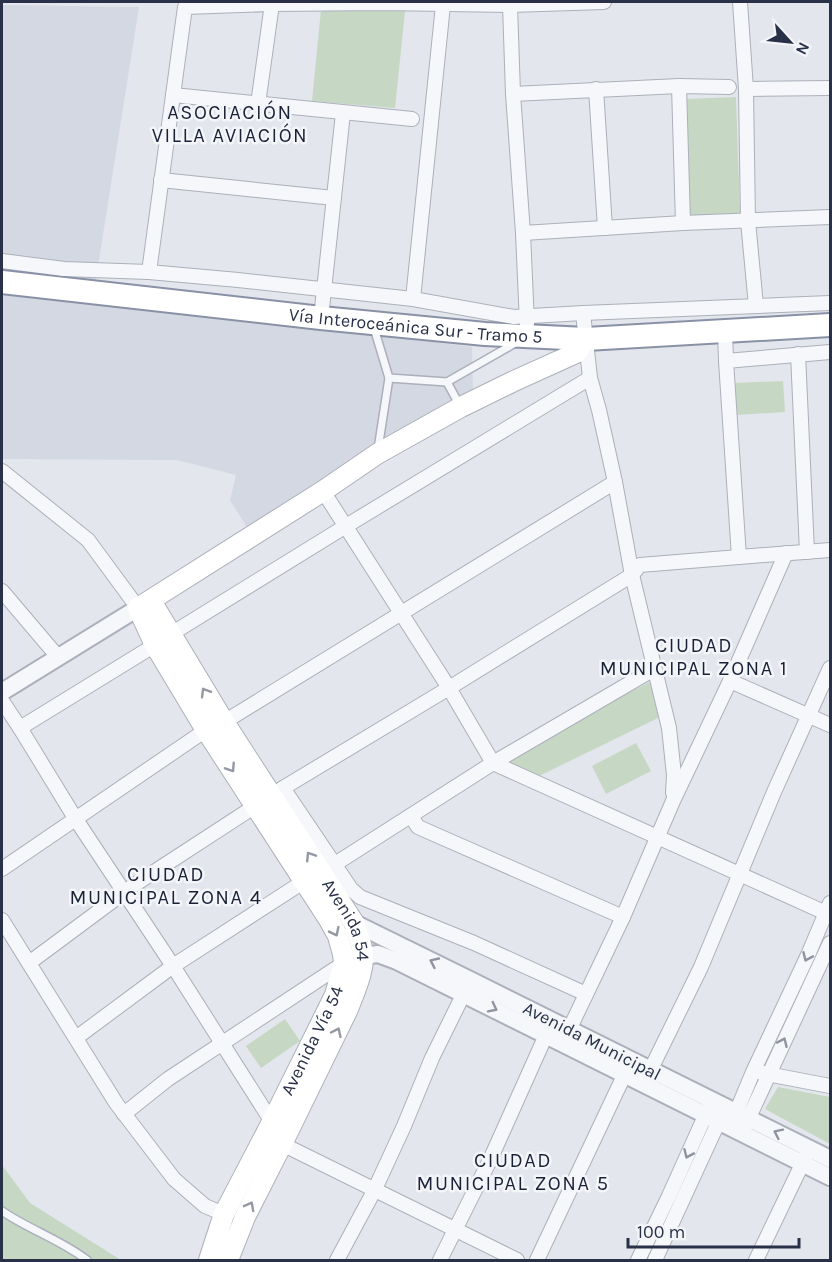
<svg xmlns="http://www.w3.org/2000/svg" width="832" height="1262" font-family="Karla,sans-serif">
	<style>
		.built { fill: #d4d8e2 }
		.green { fill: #c6d7c3 }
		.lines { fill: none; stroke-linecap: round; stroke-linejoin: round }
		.service-casing { stroke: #abb0ba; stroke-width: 10 }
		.minor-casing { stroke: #abb0ba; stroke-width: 16 }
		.tertiary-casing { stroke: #abb0ba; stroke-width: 20 }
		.secondary-casing { stroke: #abb0ba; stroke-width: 22 }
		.trunk-casing { stroke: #8891a5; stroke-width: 26 }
		.service { stroke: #f6f7fa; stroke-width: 7 }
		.minor { stroke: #f6f7fa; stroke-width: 14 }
		.tertiary { stroke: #f6f7fa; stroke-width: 16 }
		.secondary { stroke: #fff; stroke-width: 20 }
		.trunk { stroke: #fff; stroke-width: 22 }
		.oneway { stroke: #9498a3 }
		.oneway2 { stroke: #8f94a0 }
		.labels { text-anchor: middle; stroke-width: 5; stroke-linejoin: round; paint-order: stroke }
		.street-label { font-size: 18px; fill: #283147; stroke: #f3f5f9 }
		.neighbourhood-label { font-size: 20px; letter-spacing: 1.5px; fill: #1a2238; stroke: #f3f5f9 }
	</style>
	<rect width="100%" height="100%" fill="#e3e6ec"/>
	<polygon class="built" points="2,5 139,7 93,298 472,347 473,391 248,529 230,500 236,475 177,460 2,459"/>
	<g class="green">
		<polygon points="321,10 405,11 395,108 312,101"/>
		<polygon points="736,97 740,214 690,216 687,99"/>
		<polygon points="783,381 785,412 736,415 735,383"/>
		<polygon points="652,681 660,717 537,777 511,766 510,760 599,708"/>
		<polygon points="636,743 651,771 606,794 592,766"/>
		<polygon points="285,1019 300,1041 261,1068 246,1046"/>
		<polygon points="778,1087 830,1097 830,1144 765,1109"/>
		<polygon points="2,1165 30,1203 121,1260 2,1260"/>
	</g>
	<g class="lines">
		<g class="service-casing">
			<g id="service">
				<polyline points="374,328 389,378 447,382 517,342"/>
				<polyline points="447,382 460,406"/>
				<polyline points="378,449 389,378"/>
				<path d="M2,1211c26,18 59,29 85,49"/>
			</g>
		</g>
		<g class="minor-casing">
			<g id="minor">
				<polyline points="740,2 746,89 748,221 756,306"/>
				<polyline points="510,5 513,94 523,233 527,324"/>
				<polyline points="679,86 683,223"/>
				<polyline points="596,89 605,228"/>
				<polyline points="746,89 830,88"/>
				<polyline points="513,94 679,86 729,87"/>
				<polyline points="173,95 412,119"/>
				<polyline points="258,104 272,4"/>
				<polyline points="161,180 334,198"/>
				<polyline points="523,233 683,223 830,217"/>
				<polyline points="2,261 64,269 149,272 238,280 413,299 514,317 583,313 830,303"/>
				<polyline points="149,272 185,7 272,4 383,3 510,5 604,2"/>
				<polyline points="413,299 443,5"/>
				<polyline points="583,313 590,378 599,410 615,482 632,575 669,728 674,775 673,793"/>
				<polyline points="321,318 343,113"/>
				<polyline points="725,330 726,361 739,557"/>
				<polyline points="798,354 807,552"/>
				<polyline points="726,361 830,352"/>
				<polyline points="2,471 88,540 138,608"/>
				<polyline points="323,491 449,688 493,763 826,913"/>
				<polyline points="2,591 58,657"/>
				<polyline points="171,634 346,526 590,378"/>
				<polyline points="730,681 830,725"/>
				<polyline points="2,701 20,728 75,818 173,966 272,1122"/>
				<polyline points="224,722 615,482"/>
				<polyline points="20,728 155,645"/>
				<polyline points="283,788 351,889 360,897 474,943 586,994"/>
				<polyline points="411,816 418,827 623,917"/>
				<polyline points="335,864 493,763 654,669"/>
				<polyline points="2,869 206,730"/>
				<polyline points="2,920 116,1103 174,1179 205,1206 224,1214"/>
				<polyline points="29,963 134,885 283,788 449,688 632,575 640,565 739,557 830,550"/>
				<polyline points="76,1038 173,966 303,882"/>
				<polyline points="762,1073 830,1086"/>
				<polyline points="647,1077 701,967 774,792 830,668"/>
				<polyline points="124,1114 168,1079 344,963"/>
				<polyline points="733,1120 753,1072 808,955 830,903"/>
				<polyline points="745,1126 830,943"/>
				<polyline points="282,1144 517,1260"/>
				<polyline points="337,1260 374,1191 404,1126 432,1058 467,987"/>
				<polyline points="440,1260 490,1160 546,1035 569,1030 623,917 673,801 730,681 786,553"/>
				<polyline points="537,1260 629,1065"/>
				<polyline points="638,1260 669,1196 710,1105"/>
				<polyline points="655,1260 723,1112"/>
				<polyline points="756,1260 806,1156"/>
			</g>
		</g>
		<g class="tertiary-casing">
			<g id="tertiary">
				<polyline points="2,692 138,608"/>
				<polyline points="354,923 470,980 830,1159"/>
				<polyline points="363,956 378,954 397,961 830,1177"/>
			</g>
		</g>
		<g class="secondary-casing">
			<g id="secondary">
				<path id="s1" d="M151,601l73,121 130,201c4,11 9,23 9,34 0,17 -9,36 -15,52l-66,135 -37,73 -17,43"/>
				<path id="s2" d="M209,1260l15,-46 48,-92 63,-127 9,-32 -1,-9 -5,-18 -10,-18 -122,-188 -51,-85 -17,-37 185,-117 54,-37 84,-47 51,-25 64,-29 10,-14"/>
			</g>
		</g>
		<g class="trunk-casing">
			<g id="trunk">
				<path id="s3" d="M2,282l319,36 164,16 101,5 244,-14"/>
			</g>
		</g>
		<use href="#service" class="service"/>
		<use href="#minor" class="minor"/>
		<use href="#tertiary" class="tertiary"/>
		<use href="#secondary" class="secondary"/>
		<use href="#trunk" class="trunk"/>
	</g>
	<defs><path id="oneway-chevron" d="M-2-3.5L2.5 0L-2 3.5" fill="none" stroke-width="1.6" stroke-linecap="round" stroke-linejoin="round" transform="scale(1.5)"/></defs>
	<g class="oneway">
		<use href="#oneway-chevron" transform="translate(205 692) rotate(-121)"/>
		<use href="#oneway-chevron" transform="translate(231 768) rotate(57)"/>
		<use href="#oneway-chevron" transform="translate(310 856) rotate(-123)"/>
		<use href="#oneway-chevron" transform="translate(335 932) rotate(64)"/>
		<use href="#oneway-chevron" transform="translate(337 1032) rotate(-65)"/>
		<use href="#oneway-chevron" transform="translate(250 1206) rotate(-62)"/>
	</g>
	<g class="oneway2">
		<use href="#oneway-chevron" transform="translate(807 957) rotate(114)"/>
		<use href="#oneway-chevron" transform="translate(434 962) rotate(-155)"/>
		<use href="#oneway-chevron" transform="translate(493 1008) rotate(27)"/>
		<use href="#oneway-chevron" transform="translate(783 1042) rotate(-66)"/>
		<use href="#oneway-chevron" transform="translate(778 1133) rotate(-154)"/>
		<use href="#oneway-chevron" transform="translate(688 1154) rotate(114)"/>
	</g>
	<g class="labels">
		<g class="street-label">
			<text dy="6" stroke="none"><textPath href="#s3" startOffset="416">Vía Interoceánica Sur - Tramo 5</textPath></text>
			<text dy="6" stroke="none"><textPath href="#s1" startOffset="375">Avenida 54</textPath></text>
			<text dy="6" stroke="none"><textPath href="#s2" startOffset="243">Avenida Vía 54</textPath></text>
			<text transform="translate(592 1041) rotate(27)" y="6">Avenida Municipal</text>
		</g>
		<g class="neighbourhood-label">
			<text x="230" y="119">ASOCIACIÓN<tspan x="230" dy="23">VILLA AVIACIÓN</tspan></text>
			<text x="694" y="652">CIUDAD<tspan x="694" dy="23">MUNICIPAL ZONA 1</tspan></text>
			<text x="166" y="881">CIUDAD<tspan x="166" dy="23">MUNICIPAL ZONA 4</tspan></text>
			<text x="513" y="1167">CIUDAD<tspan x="513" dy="23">MUNICIPAL ZONA 5</tspan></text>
		</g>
	</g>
	<rect width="832" height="1262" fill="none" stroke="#283147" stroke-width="6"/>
	<g transform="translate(790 42) rotate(117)" stroke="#f3f5f9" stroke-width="4.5" paint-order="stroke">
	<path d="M0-4.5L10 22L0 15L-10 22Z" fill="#283147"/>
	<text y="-9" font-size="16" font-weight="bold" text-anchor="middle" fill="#283147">N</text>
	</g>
	<path d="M628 1238v9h171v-9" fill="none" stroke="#283147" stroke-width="3"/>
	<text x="637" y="1238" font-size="18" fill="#283147" stroke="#f3f5f9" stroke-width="4.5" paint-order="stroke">100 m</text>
</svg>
